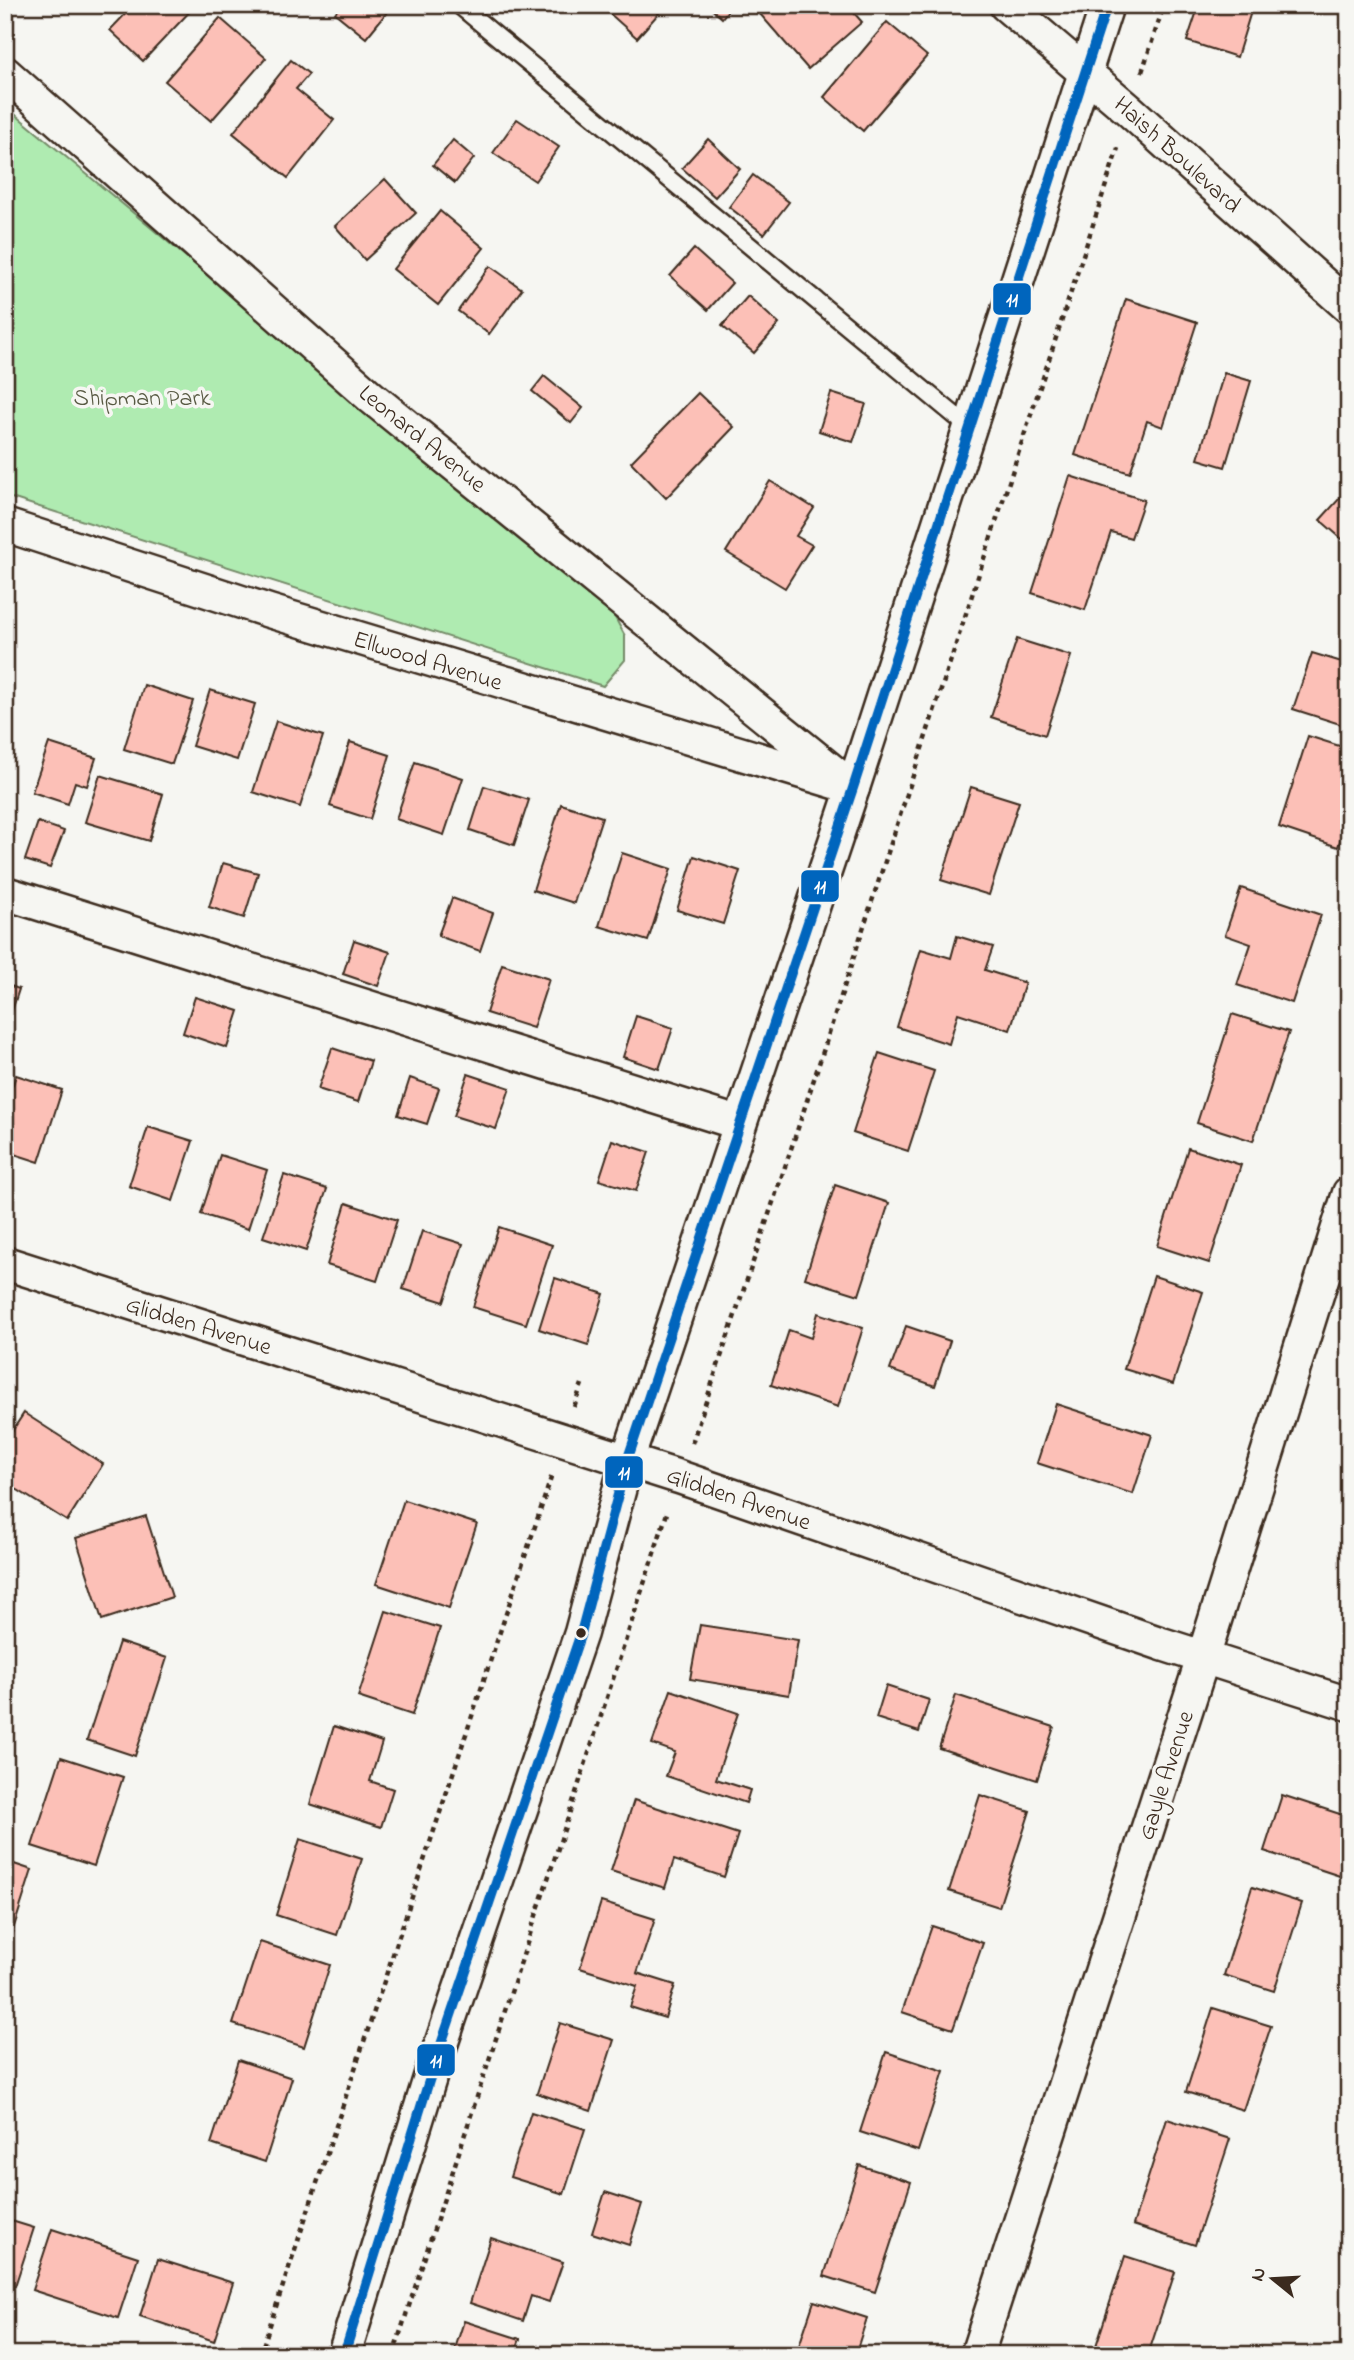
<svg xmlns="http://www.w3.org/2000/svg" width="1354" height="2360" font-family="'Indie Flower',sans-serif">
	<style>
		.green { fill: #afebb1; stroke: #758a68; stroke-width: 2 }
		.building { fill: #fcc0b7; stroke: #3b2a1e; stroke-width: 2 }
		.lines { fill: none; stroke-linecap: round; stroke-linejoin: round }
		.lane-casing { stroke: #3b2a1e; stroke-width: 21 }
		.street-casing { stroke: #3b2a1e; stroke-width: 37 }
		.path { stroke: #3b2a1e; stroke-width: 4.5; stroke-dasharray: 5 5; stroke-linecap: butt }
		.lane { stroke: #f6f6f2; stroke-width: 16 }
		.street { stroke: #f6f6f2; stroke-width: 32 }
		.bus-1-casing { stroke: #f6f6f2; stroke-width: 16 }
		.bus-1 { stroke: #0065bd; stroke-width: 10 }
		.bus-dot { fill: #3b2a1e; stroke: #f6f6f2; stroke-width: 2.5 }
		.labels { text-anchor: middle; stroke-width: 7; stroke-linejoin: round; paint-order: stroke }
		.street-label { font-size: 24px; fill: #3b2a1e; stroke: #f6f6f2 }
		.park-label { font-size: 24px; fill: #585a43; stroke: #f6f6f2 }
		.line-badge { stroke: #f6f6f2; stroke-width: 2.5 }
		.badge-label { font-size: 19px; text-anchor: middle; font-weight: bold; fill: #fff }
	</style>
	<rect width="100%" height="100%" fill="#f6f6f2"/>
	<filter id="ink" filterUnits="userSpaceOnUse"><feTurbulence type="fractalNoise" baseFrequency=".0143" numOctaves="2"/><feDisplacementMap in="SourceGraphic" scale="14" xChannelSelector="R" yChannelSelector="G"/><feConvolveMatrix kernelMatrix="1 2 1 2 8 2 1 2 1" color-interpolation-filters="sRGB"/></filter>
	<g filter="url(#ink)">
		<polygon class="green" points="5,106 612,612 625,636 625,660 603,686 5,496"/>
		<g class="building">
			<polygon points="134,5 196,5 143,61 110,30"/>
			<polygon points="341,5 391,5 392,6 366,38 335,13"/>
			<polygon points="614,5 666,5 637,38 608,12"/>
			<polygon points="707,5 732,5 722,18"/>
			<polygon points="769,5 847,5 862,22 808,69 760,14"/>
			<polygon points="1199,5 1253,5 1237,57 1187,41"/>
			<polygon points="220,18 266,58 211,121 165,81"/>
			<polygon points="887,22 927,56 863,131 824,97"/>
			<polygon points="291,60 309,74 296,89 334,120 288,178 233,133"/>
			<polygon points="517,119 559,147 535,181 493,153"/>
			<polygon points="1349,127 1349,145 1340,138"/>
			<polygon points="708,139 740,169 715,197 682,168"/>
			<polygon points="453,140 474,158 455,183 433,165"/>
			<polygon points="753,175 789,202 764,234 729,207"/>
			<polygon points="385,179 416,213 365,260 335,226"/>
			<polygon points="440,211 484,248 438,305 393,269"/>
			<polygon points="694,249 732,283 708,310 670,276"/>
			<polygon points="490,266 522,289 489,334 458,311"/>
			<polygon points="748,296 779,324 754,353 722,326"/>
			<polygon points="1126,299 1197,322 1163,427 1147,421 1130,473 1075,455"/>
			<polygon points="1224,373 1251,381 1225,467 1198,459"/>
			<polygon points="544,376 583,408 571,423 532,391"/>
			<polygon points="698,393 734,427 666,498 631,462"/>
			<polygon points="831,393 866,404 853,442 819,431"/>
			<polygon points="1070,476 1144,500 1131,538 1111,532 1085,610 1032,593"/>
			<polygon points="770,481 814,508 796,536 812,545 785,588 726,552"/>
			<polygon points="1349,488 1349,545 1320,520"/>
			<polygon points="1017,639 1071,656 1045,735 991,717"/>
			<polygon points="1349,650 1349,727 1293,709 1312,653 1345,663"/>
			<polygon points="144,685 193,701 172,764 124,749"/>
			<polygon points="210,690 255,704 237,760 192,746"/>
			<polygon points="276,721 323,736 300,807 253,792"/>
			<polygon points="1308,736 1349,749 1349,812 1338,847 1279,827"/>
			<polygon points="350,742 390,755 370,819 330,806"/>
			<polygon points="49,743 96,758 87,786 75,782 68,804 32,792"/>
			<polygon points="415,762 463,778 444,835 396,819"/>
			<polygon points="100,775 163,794 149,841 85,822"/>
			<polygon points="484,786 529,800 514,845 470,830"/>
			<polygon points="971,787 1019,802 989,895 941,880"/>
			<polygon points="561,804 602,817 574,903 533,890"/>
			<polygon points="38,822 64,831 50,868 25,860"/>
			<polygon points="622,853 671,869 648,941 599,926"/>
			<polygon points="694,856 740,871 723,924 677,910"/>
			<polygon points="223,863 258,873 244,918 209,907"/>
			<polygon points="1241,888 1321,915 1292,1003 1237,985 1251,944 1225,935"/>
			<polygon points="452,898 493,913 480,951 438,936"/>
			<polygon points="957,936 993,947 985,970 1025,983 1010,1030 958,1013 949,1044 897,1027 921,949 951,958"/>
			<polygon points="354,940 390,952 378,986 343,974"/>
			<polygon points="502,964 549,979 533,1028 486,1013"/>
			<polygon points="5,984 19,989 5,1032"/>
			<polygon points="195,997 239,1011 227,1048 183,1033"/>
			<polygon points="1232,1014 1289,1032 1253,1141 1197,1123"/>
			<polygon points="636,1016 673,1028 659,1069 623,1057"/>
			<polygon points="332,1048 371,1061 358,1102 318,1089"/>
			<polygon points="879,1053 934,1071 908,1151 853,1133"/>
			<polygon points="468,1074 510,1088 496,1129 454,1116"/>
			<polygon points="16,1075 62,1090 39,1162 5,1151 5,1109"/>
			<polygon points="410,1078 439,1088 427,1124 398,1115"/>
			<polygon points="148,1127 193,1141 173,1201 129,1186"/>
			<polygon points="612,1140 649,1152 636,1191 599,1180"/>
			<polygon points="1188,1148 1241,1165 1209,1263 1157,1246"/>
			<polygon points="220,1155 267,1170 248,1229 201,1214"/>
			<polygon points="284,1175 327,1189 306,1251 263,1237"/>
			<polygon points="835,1185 889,1203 859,1295 805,1278"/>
			<polygon points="346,1203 397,1220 377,1281 327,1265"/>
			<polygon points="499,1227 552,1245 526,1324 473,1307"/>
			<polygon points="422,1231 463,1244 444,1302 403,1289"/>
			<polygon points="1154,1276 1203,1292 1173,1384 1124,1369"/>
			<polygon points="555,1278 604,1294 588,1345 539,1329"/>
			<polygon points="818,1313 863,1328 838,1407 771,1385 789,1330 811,1338"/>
			<polygon points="906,1326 950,1341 935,1386 890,1370"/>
			<polygon points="1056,1404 1152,1435 1133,1494 1037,1463"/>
			<polygon points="24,1413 103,1464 67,1521 5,1482 5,1442"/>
			<polygon points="404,1500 477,1524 449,1608 376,1584"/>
			<polygon points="146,1516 172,1597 102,1620 76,1538"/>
			<polygon points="386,1611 440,1628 412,1715 358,1697"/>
			<polygon points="700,1625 798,1640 789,1695 690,1679"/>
			<polygon points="119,1642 167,1658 135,1756 87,1740"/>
			<polygon points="886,1686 929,1700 919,1732 876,1718"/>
			<polygon points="671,1690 738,1713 716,1779 750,1790 746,1803 666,1776 675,1752 652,1744"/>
			<polygon points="956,1695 1054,1727 1037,1780 939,1748"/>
			<polygon points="334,1726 382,1742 370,1781 393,1789 381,1827 310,1804"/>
			<polygon points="61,1757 123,1777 94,1866 32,1846"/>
			<polygon points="980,1795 1030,1811 999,1907 949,1891"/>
			<polygon points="1282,1795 1349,1817 1349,1879 1264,1851"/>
			<polygon points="634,1800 738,1834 724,1877 674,1860 665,1888 611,1871"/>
			<polygon points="300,1839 362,1859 337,1935 276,1915"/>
			<polygon points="5,1861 32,1870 6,1952 5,1952"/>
			<polygon points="1252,1887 1302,1903 1274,1991 1224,1975"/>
			<polygon points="601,1902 655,1919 637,1973 675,1985 665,2018 630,2007 637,1986 580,1968"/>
			<polygon points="932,1926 983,1943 953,2029 902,2012"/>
			<polygon points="260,1942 330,1965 304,2047 233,2024"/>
			<polygon points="1213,2008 1271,2026 1243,2110 1186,2092"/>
			<polygon points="560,2023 614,2040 591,2111 537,2093"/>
			<polygon points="886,2052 944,2071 918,2151 860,2132"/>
			<polygon points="238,2060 292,2078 265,2162 211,2144"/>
			<polygon points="531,2112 585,2129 564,2194 510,2177"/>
			<polygon points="1167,2119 1230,2139 1195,2245 1133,2225"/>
			<polygon points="859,2165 911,2182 875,2292 824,2276"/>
			<polygon points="605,2192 642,2204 629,2245 592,2233"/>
			<polygon points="5,2219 34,2228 15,2286 5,2283"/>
			<polygon points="52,2229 138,2257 118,2318 32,2290"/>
			<polygon points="491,2238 563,2262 549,2302 531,2296 523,2321 470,2303"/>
			<polygon points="1125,2256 1175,2272 1148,2355 1114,2355 1095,2349"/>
			<polygon points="158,2259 233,2283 214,2341 140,2316"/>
			<polygon points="814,2301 867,2318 855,2355 796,2355"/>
			<polygon points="464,2321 520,2339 514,2355 453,2355"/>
		</g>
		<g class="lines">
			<g class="lane-casing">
				<polyline id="lane" points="459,5 970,428"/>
			</g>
			<g class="street-casing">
				<g id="street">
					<polyline points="1006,5 1129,110 1349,307"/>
					<polyline points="5,73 371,397 853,788"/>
					<polyline points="5,525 269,611 838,783"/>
					<polyline points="5,893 738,1123"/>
					<polyline points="5,1263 679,1477 1162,1644 1349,1704"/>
					<polyline points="344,2355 433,2068 581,1633 627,1461 853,788 1107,5"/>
					<polyline points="977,2355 1203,1658 1349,1193"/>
				</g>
			</g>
			<g class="path">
				<polyline points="1142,72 1164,5"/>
				<polyline points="574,1407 582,1384"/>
				<polyline points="692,1443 797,1131 1118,148"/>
				<polyline points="260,2355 552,1475"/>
				<polyline points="393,2355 668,1510"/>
			</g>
			<use href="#lane" class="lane"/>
			<use href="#street" class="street"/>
			<g class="bus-1-casing">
				<polyline id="bus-1" points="344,2355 433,2068 581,1633 627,1461 853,788 1107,5"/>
			</g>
			<use href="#bus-1" class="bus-1"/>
		</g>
	</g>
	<circle class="bus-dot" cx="581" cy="1633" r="6"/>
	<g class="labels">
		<g class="street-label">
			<text transform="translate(1178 154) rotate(42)" y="8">Haish Boulevard</text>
			<text transform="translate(423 438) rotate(39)" y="8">Leonard Avenue</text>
			<text transform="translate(428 660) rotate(17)" y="8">Ellwood Avenue</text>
			<text transform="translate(199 1325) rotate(17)" y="8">Glidden Avenue</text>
			<text transform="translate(739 1498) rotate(19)" y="8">Glidden Avenue</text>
			<text transform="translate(1165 1775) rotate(-72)" y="8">Gayle Avenue</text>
		</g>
		<g class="park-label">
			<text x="142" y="405">Shipman Park</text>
		</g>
	</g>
	<g class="line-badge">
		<rect x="992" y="282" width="40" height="34" rx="7" fill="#0065bd"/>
		<rect x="800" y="869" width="40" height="34" rx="7" fill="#0065bd"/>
		<rect x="604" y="1455" width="40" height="34" rx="7" fill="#0065bd"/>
		<rect x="416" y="2043" width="40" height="34" rx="7" fill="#0065bd"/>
	</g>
	<g class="badge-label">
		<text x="1012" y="306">11</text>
		<text x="820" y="893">11</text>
		<text x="624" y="1479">11</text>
		<text x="436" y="2067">11</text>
	</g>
	<rect width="1354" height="2360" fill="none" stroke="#f6f6f2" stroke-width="28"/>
	<rect x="14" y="14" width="1326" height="2332" fill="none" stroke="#3b2a1e" stroke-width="2.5" filter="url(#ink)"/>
	<g transform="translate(1273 2279) rotate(288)" stroke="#f6f6f2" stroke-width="5" paint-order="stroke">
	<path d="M0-5L12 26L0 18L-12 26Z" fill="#3b2a1e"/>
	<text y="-10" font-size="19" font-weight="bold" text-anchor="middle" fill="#3b2a1e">N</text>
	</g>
</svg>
